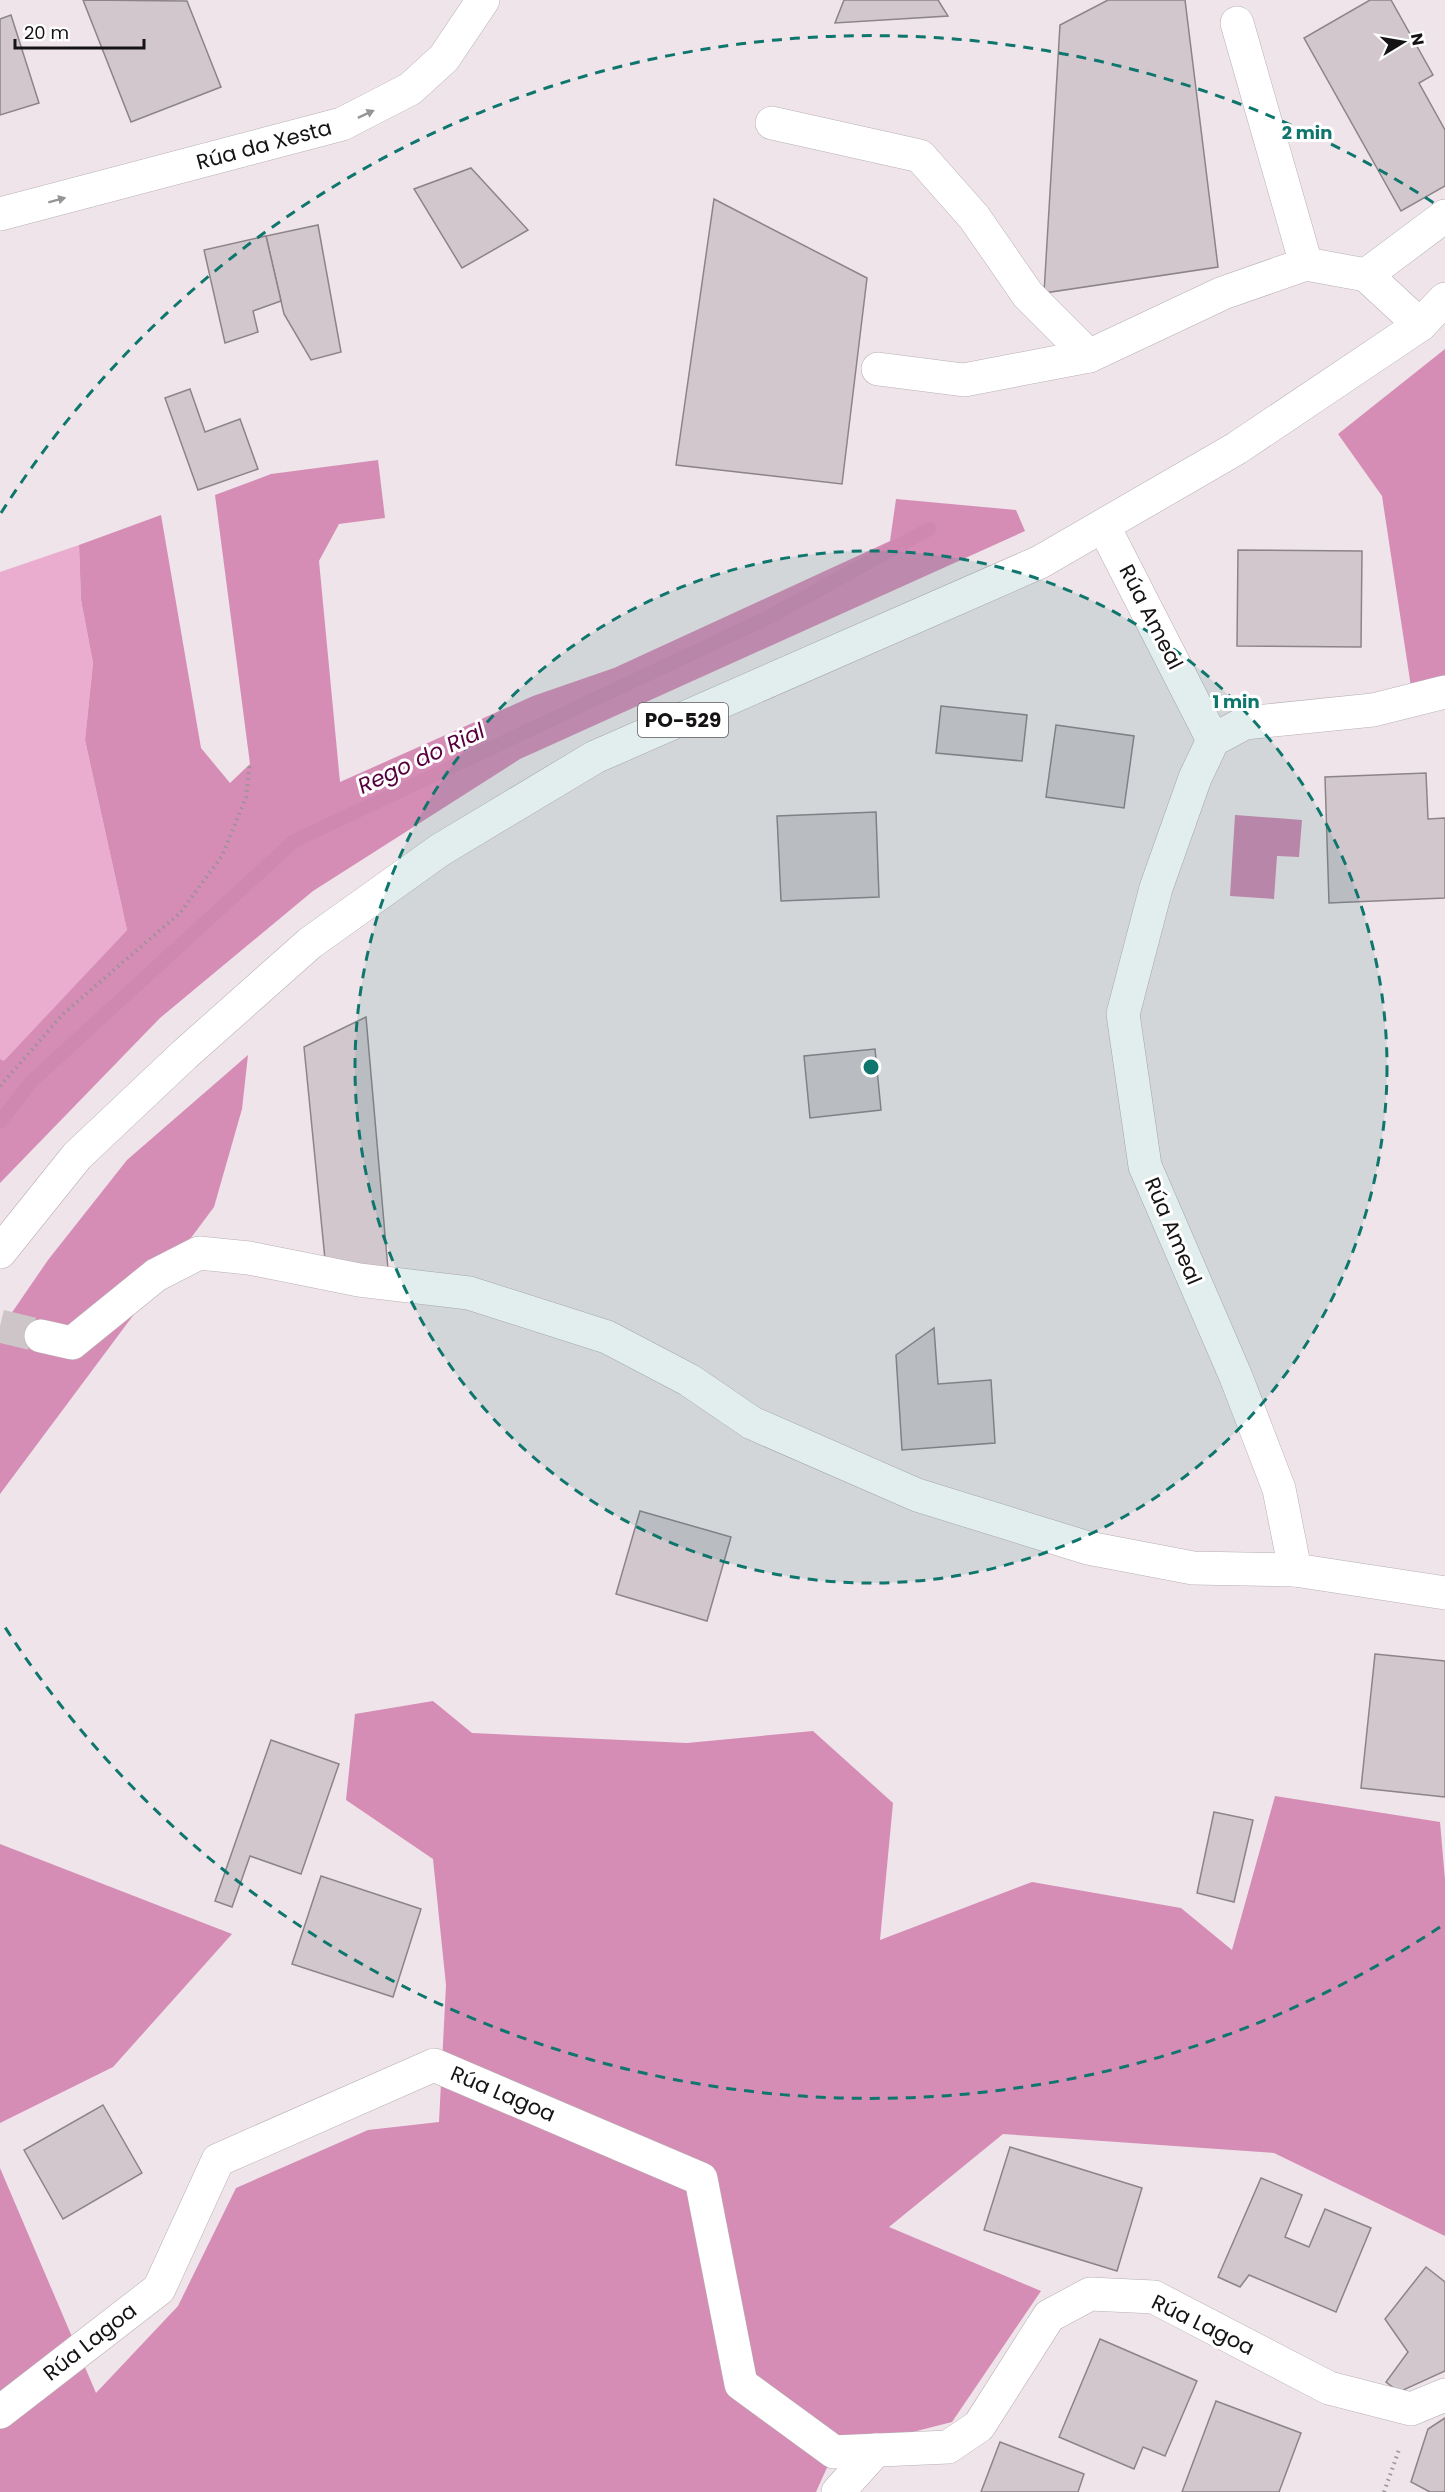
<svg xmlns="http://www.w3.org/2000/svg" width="1445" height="2492" font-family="Poppins,sans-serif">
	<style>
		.green { fill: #eaadd0 }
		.forest { fill: #d58db6 }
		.water { fill: #cf89b1 }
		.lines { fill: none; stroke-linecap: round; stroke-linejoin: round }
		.stream { stroke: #cf89b1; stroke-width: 14 }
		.building { fill: #d1c7cd; stroke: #8d8489; stroke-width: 1.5 }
		.minor-tunnel { stroke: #cec5c9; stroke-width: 33; stroke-dasharray: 33 16; stroke-linecap: butt }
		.minor-casing { stroke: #b8afb4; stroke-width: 34 }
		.major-casing { stroke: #b8afb4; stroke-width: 34 }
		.path { stroke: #999296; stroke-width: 4; stroke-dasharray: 1.5 4.5; stroke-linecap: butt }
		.minor { stroke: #fff; stroke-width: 33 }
		.major { stroke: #fff; stroke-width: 33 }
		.oneway { fill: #969596 }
		.ring { fill: none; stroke: #0f766e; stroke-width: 3; stroke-dasharray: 10 8 }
		.labels { text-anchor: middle; stroke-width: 6; stroke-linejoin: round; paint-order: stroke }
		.shield { fill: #fff; stroke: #5c5a5b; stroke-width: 1.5 }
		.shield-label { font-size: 20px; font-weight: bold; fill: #161315 }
		.street-label { font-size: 21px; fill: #161315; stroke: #fff }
		.water-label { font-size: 22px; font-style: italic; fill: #56003e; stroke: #fff }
		.centre { fill: #0f766e; stroke: #fff; stroke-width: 3 }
		.ring-label { font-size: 18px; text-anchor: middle; font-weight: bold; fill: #0f766e; stroke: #fff; stroke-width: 6; stroke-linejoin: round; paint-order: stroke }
	</style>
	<rect width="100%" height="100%" fill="#eee4e9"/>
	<polygon class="green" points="79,545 81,600 93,663 85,740 127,930 4,1062 0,1059 0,572"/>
	<g class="forest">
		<polygon points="1445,349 1445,690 1413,700 1382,496 1338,434"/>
		<polygon points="378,460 385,518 339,524 319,561 340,782 533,696 614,668 890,541 896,499 1016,510 1025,531 520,759 313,891 160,1018 0,1183 0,1059 4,1061 127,930 85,740 93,663 81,600 79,545 161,515 201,748 230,783 250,764 215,495 271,474"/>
		<polygon points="248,1055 242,1109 214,1207 0,1494 0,1330 48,1260 127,1160"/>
		<polygon points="433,1701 472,1733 687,1743 813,1731 893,1803 880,1940 1032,1882 1181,1908 1232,1950 1275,1796 1440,1822 1445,1880 1445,2236 1274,2153 1003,2134 889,2227 1041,2291 952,2422 834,2452 816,2492 0,2492 0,2168 96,2393 178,2306 236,2188 368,2130 439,2122 446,1985 433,1859 346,1800 355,1714"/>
		<polygon points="0,1844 232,1934 113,2067 0,2123"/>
	</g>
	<polygon class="water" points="1235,815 1302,820 1299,857 1277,856 1274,899 1230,896"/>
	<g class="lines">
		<polyline class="stream" points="0,1122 32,1081 294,841 767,618 929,529"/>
	</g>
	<g class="building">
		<polygon points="83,0 187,1 221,87 131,122"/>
		<polygon points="844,0 938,0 948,16 835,23"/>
		<polygon points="1108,0 1185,0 1218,267 1044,293 1060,25"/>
		<polygon points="1370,0 1391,0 1433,75 1419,83 1445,130 1445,186 1401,211 1304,38"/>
		<polygon points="11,15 39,103 0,115 0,19"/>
		<polygon points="471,168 528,230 462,268 414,189"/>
		<polygon points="714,199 867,278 842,484 676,465"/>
		<polygon points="318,225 341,352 311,360 284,314 266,236"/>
		<polygon points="266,236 281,301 253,311 258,332 225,343 204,250"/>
		<polygon points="190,389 205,432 240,419 258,469 198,490 165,398"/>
		<polygon points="1238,550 1362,551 1361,647 1237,646"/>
		<polygon points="941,706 1027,715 1022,761 936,753"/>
		<polygon points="1056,725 1134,736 1124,808 1046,797"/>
		<polygon points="1426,773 1428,819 1445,818 1445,898 1329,903 1325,777"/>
		<polygon points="876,812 879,897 781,901 777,816"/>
		<polygon points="366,1017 388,1269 325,1259 304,1047"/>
		<polygon points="875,1049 881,1110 810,1118 804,1056"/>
		<polygon points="934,1328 938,1384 991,1380 995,1443 902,1450 896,1355"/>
		<polygon points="640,1511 731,1537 707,1621 616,1594"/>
		<polygon points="1375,1654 1445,1661 1445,1797 1361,1788"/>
		<polygon points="271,1740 339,1764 301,1874 250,1856 232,1907 215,1901"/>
		<polygon points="1214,1812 1253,1820 1234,1902 1197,1893"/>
		<polygon points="321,1876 421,1909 393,1997 292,1964"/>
		<polygon points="103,2105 142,2173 63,2219 24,2150"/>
		<polygon points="1010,2147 1142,2188 1117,2271 984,2230"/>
		<polygon points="1261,2178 1302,2195 1285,2237 1309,2247 1325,2209 1371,2228 1336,2312 1249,2275 1240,2287 1218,2277"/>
		<polygon points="1426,2267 1445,2282 1445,2371 1399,2392 1386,2382 1408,2352 1385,2319"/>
		<polygon points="1100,2339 1197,2381 1165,2456 1143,2447 1134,2469 1059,2437"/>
		<polygon points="1216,2401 1301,2433 1279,2492 1182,2492"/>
		<polygon points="1445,2418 1445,2492 1430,2492 1411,2482 1428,2429"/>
		<polygon points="1000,2442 1084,2474 1078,2492 981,2492"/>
	</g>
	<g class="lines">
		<polyline class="minor-tunnel" points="0,1326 41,1336"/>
		<g class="minor-casing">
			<g id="minor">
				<polyline points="1237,23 1306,264"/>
				<polyline points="772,123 920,156 974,217 1028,295 1089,356"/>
				<polyline points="0,214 342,124 410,89 444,58 483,0"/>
				<polyline points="1366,275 1445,216"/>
				<polyline points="878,369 964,380 1089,356 1223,293 1306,264 1366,275 1420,325"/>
				<polyline points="1104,527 1213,740"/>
				<polyline points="1445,692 1373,710 1245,723 1213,740 1195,778 1156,888 1123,1014 1145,1166 1236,1377 1279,1489 1295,1570 1445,1593"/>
				<polyline points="41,1336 72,1343 156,1275 199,1253 249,1258 359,1280 469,1293 607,1337 689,1380 752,1423 917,1495 1088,1548 1193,1568 1295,1570"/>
				<polyline points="0,2412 159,2289 218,2160 434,2065 701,2179 741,2384 834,2452 948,2447 979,2426 1049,2316 1090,2294 1154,2297 1329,2388 1411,2409 1445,2395"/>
				<polyline points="838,2492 876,2450"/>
			</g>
		</g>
		<g class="major-casing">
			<polyline id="major" points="0,1252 77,1156 184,1055 310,943 440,850 595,757 1040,562 1237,448 1420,325 1445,299"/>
		</g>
		<g class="path">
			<polyline points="0,1086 63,1014 180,913 222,856 246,797 250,764"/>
			<polyline points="1384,2492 1400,2447"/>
		</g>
		<use href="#minor" class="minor"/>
		<use href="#major" class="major"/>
	</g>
	<defs><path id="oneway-solid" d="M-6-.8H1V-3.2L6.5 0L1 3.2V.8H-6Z" transform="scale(1.5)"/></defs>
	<g class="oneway">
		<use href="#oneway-solid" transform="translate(366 114) rotate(-25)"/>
		<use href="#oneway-solid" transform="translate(57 200) rotate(-15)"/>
	</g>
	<circle cx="871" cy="1067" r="516" fill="#0f766e" fill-opacity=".12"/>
	<g class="ring">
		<circle cx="871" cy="1067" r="516"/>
		<path d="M1440 1927A1031 1031 0 0 1 1 1621M1 513A1031 1031 0 0 1 1440 207"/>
	</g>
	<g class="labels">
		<rect class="shield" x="638" y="703" width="90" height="34" rx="4.5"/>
		<g class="shield-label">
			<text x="683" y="727">PO-529</text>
		</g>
		<g class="street-label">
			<text transform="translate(264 145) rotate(-15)" y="7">Rúa da Xesta</text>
			<text transform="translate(1151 617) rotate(63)" y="7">Rúa Ameal</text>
			<text transform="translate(1173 1231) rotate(67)" y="7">Rúa Ameal</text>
			<text transform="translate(503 2094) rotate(23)" y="7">Rúa Lagoa</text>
			<text transform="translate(1203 2325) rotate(26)" y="7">Rúa Lagoa</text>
			<text transform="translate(90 2342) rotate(-38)" y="7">Rúa Lagoa</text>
		</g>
		<g class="water-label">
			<text transform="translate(421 758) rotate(-25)" y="8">Rego do Rial</text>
		</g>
	</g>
	<circle cx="871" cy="1067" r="9" class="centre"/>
	<g class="ring-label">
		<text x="1307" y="139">2 min</text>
		<text x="1236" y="708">1 min</text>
	</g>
	<g transform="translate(1403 42) rotate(79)" stroke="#ffffff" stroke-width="4.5" paint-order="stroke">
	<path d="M0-4.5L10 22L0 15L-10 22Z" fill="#161315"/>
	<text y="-9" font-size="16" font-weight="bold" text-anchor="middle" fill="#161315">N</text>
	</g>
	<path d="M15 39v9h129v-9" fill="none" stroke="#161315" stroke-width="3"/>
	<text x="24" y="39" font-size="18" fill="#161315" stroke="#ffffff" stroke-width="4.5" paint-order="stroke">20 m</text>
</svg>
